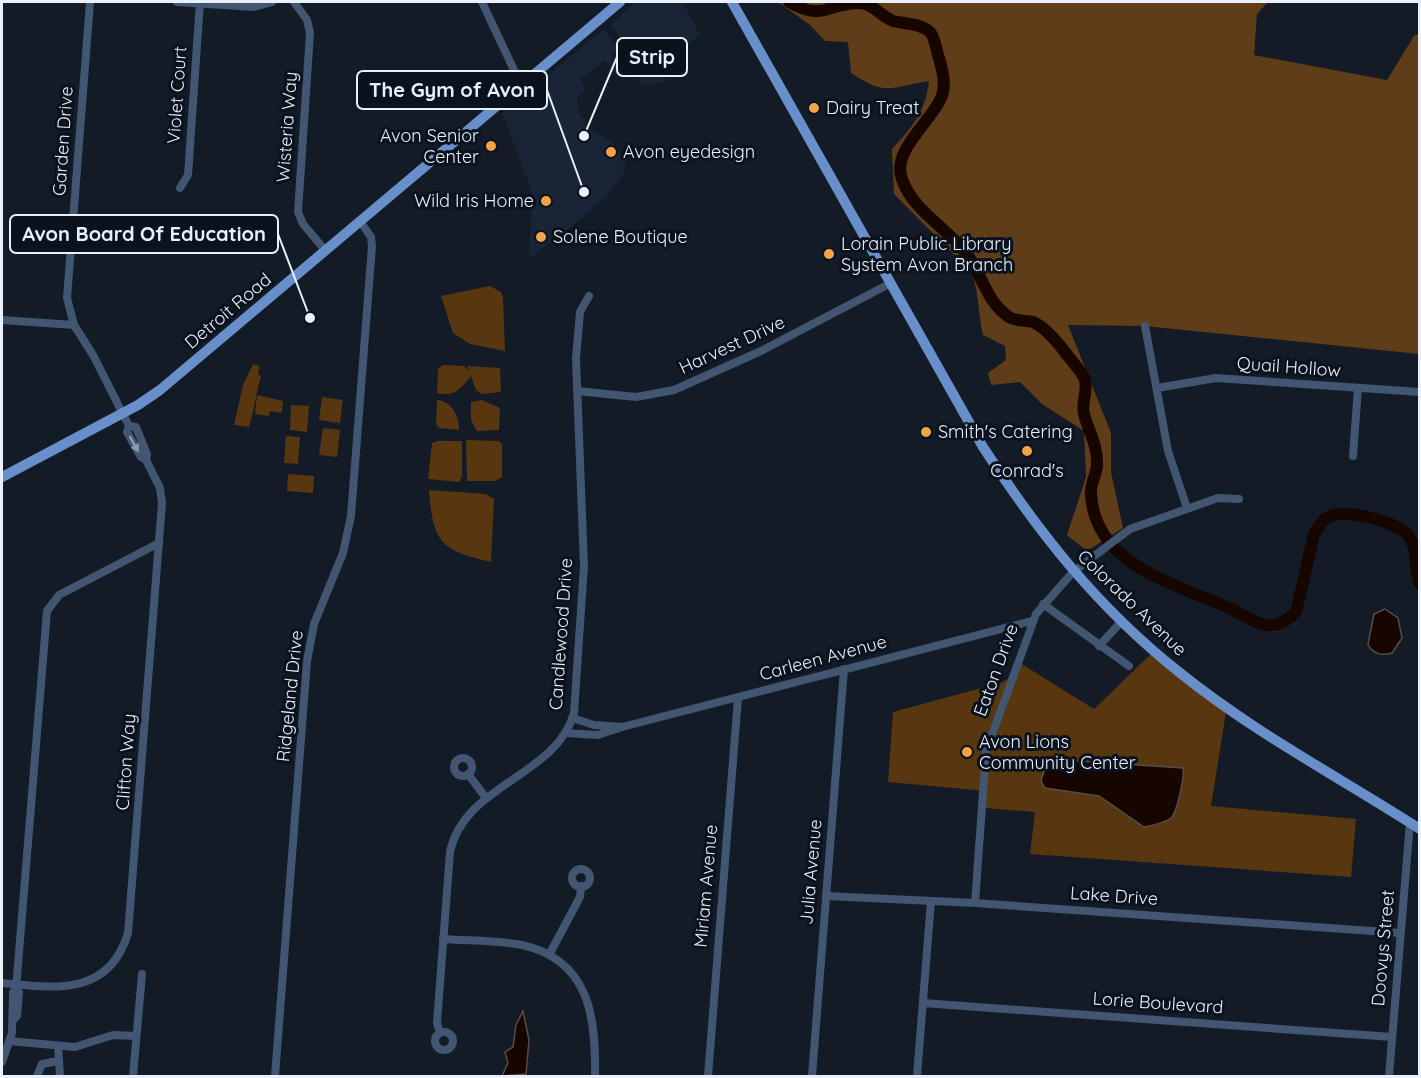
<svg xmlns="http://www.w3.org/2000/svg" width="1421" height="1078" font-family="Quicksand,sans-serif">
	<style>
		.built { fill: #192436 }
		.green { fill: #583610 }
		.forest { fill: #5f3d18 }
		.water { fill: #170600; stroke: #564c4b; stroke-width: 1.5 }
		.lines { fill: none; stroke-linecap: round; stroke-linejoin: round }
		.river { stroke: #170600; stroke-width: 12 }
		.minor { stroke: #425571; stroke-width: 8 }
		.major { stroke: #688fc9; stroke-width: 10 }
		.oneway { fill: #8e9bae }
		.poi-dot { fill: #f5a346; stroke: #0a121e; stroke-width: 2 }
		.labels { text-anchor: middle; stroke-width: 6; stroke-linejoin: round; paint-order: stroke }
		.street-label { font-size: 18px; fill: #eaf0f9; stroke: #0a121e }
		.poi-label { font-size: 18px; fill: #eaf0f9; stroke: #0a121e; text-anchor: start }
		.leader { fill: none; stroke: #eaf0f9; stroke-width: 2 }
		.callout-dot { fill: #eaf0f9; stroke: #0a121e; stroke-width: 2 }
		.callout { fill: #0a121e; stroke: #eaf0f9; stroke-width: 2 }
		.callout-label { font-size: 20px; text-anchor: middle; font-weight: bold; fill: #eaf0f9 }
	</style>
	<rect width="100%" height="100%" fill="#131b27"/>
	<g class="built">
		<polygon points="636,2 683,2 700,35 675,53 679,65 663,82 643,85 628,62 633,58 611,24"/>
		<polygon points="604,29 618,49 612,55 620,69 614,72 605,60 581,79 585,89 577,98 580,115 591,130 613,143 626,164 624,173 612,190 578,221 529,259 532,192 502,113"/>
	</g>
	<g class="green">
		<polygon points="490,286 501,292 503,298 505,351 470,344 453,333 441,296"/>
		<path d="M253,364l6,2 -1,8 3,2c-5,17 -7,35 -12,51l-15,-2 9,-40z"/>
		<path d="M443,365l21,1 5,5 -2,-5 33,2 1,24 -20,2 -5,-4 -5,-14c-11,13 -16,21 -34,17l1,-24z"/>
		<polygon points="257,395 283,401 282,413 270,411 269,416 255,414"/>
		<polygon points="322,397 343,400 340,423 319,420"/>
		<path d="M437,400c15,1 22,16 22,30l-20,-2 -3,-3z"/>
		<polygon points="482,400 500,408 499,430 477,431 471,420 471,402"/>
		<polygon points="291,405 309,406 307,432 290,430"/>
		<polygon points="323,428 340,430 337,457 319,455"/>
		<polygon points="286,436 300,437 298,464 284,463"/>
		<polygon points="466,440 498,441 502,444 502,477 496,481 467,481"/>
		<polygon points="437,441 462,441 462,476 459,482 428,479 432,443"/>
		<polygon points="288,474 314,476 313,493 287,491"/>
		<path d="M429,490l57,4 8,5 -3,63c-51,-12 -58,-19 -62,-72z"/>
		<polygon points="1151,654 1226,712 1211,806 1356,819 1351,877 1030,854 1035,812 985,808 986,791 888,782 893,712 1000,683 1015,676 1020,663 1094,709"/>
	</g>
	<path class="forest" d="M778,2h490l-11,12 -3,41 133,25 27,-44 5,-2v320l-274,-28 -77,-1 43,108v39l12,56 -36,23 -20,-16 19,-58 -2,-46 -42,-27 -22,-22 -29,3 -3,-12 18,-13 -1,-14 -22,-11c-5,-21 -4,-42 -11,-62l-78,-79 -2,-45c20,-21 34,-39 37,-68 -39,6 -42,16 -78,-8l-3,-31 -23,-1 -15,-16z"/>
	<g class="water">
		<path d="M1385,609l13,9 4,20 -10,15c-10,3 -20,1 -24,-9l6,-30z"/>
		<path d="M1063,760l120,8c2,7 -6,45 -12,50 -4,4 -21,8 -27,9l-45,-31 -54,-8 -4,-7 5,-16z"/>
		<polygon points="523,1011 529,1040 526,1074 502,1076 508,1063 505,1052 513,1047 516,1025"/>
	</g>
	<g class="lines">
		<path class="river" d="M789,2c36,20 37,1 70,1 14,0 21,13 34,18 11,3 28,2 37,11 5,6 6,16 8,23 4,13 9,30 3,43 -10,24 -50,53 -39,81 11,33 48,50 67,78 14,21 18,45 40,60 8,5 16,3 24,5 11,4 28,24 35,34 5,6 15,17 17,24 3,11 -4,23 -1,34 5,19 14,31 13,52 -1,9 -7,19 -6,28 4,73 87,90 140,115 25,12 40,28 65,3l18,-77c5,-9 9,-17 19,-20 15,-5 65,7 75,20 10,14 6,33 12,49"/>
		<g class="minor">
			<polyline points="90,2 67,298 74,325 93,355 129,426"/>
			<polyline points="177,2 254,7 272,2"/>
			<polyline points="294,2 307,20 310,33 298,212 303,224 325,250"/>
			<polyline points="482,2 521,85"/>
			<polyline points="180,188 188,175 200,2"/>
			<polyline points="2,320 74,325"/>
			<polyline points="1145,326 1168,451 1187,508"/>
			<polyline points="1157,388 1216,378 1420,392"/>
			<polyline points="577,391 636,397 674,390 761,351 891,283"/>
			<polyline points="1353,456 1358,388"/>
			<polyline points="1043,604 1129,666"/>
			<polyline points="1099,646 1121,622"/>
			<polyline points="572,718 594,725 622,727"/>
			<polyline points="566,733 598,735 622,727 1032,621"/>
			<circle cx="463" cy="767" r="9"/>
			<polyline points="468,774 486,798"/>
			<circle cx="581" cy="878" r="9"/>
			<polyline points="826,896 975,903 1400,933"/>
			<polyline points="975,903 986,751 1036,614 1073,572 1130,529 1218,498 1239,499"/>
			<path d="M443,939c26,2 54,1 79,6 68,15 74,73 73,131"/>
			<polyline points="549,955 580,897 581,886"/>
			<path d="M2,983c52,5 107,14 126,-50l34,-430 -2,-15 -14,-28 1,-6 -11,-27 -7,-1 -2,6 14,25 5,3"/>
			<polyline points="16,989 47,611 59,595 159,543"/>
			<polyline points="923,1003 1392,1037"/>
			<circle cx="444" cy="1041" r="9"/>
			<path d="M440,1032l-3,-9 13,-171c14,-68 106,-75 124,-139l10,-147 -8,-208 4,-46 9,-16"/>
			<polyline points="9,1041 75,1047 113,1035 136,1036"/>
			<polyline points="58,1046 60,1076"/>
			<polyline points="2,1062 12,1033 13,992 16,989 19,992 17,1016 13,1020"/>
			<polyline points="37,1076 42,1064 58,1061"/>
			<polyline points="133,1076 142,974"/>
			<polyline points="275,1076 307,661 314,624 343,553 351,516 372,246 371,237 360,221"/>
			<polyline points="708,1076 738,698"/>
			<polyline points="812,1076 844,669"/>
			<polyline points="917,1076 931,901"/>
			<polyline points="1389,1076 1410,822"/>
		</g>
		<g class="major">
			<path d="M732,2l251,445c56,86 114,160 196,225 74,60 160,105 241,157"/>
			<polyline points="2,477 138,405 160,390 620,2"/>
		</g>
	</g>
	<defs><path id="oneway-solid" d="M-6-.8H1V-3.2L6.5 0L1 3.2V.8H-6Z" transform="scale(1.5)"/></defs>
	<use class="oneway" href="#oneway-solid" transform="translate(134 444) rotate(61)"/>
	<g class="poi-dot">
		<circle cx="814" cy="108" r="6"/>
		<circle cx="491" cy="146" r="6"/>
		<circle cx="611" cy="152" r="6"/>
		<circle cx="546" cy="201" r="6"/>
		<circle cx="541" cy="237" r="6"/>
		<circle cx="829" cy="254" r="6"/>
		<circle cx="926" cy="432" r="6"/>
		<circle cx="1027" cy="451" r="6"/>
		<circle cx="967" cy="752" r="6"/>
	</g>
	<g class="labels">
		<g class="street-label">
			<text transform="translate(177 95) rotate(-86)" y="6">Violet Court</text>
			<text transform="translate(287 127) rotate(-86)" y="6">Wisteria Way</text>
			<text transform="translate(63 141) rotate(-86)" y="6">Garden Drive</text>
			<text transform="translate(228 311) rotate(-40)" y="6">Detroit Road</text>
			<text transform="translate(732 345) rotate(-25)" y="6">Harvest Drive</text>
			<text transform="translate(1289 367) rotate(4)" y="6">Quail Hollow</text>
			<text transform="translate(1132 603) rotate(44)" y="6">Colorado Avenue</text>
			<text transform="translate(561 634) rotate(-86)" y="6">Candlewood Drive</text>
			<text transform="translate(823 658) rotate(-15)" y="6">Carleen Avenue</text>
			<text transform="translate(996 670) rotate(-70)" y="6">Eaton Drive</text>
			<text transform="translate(290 696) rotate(-84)" y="6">Ridgeland Drive</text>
			<text transform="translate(126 762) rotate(-86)" y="6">Clifton Way</text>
			<text transform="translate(811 872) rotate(-85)" y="6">Julia Avenue</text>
			<text transform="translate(706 886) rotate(-85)" y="6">Miriam Avenue</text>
			<text transform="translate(1114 896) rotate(4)" y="6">Lake Drive</text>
			<text transform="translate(1383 948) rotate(-85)" y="6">Doovys Street</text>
			<text transform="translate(1158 1003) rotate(4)" y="6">Lorie Boulevard</text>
		</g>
		<g class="poi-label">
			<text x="826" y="114">Dairy Treat</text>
			<text x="479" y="142" text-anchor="end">Avon Senior<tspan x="479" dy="21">Center</tspan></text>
			<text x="623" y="158">Avon eyedesign</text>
			<text x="534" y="207" text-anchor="end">Wild Iris Home</text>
			<text x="553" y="243">Solene Boutique</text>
			<text x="841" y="250">Lorain Public Library<tspan x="841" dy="21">System Avon Branch</tspan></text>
			<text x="938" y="438">Smith's Catering</text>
			<text x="1027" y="477" text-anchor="middle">Conrad's</text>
			<text x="979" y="748">Avon Lions<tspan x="979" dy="21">Community Center</tspan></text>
		</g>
	</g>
	<path class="leader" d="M584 136L617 57M584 192L547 90M310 318L278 234"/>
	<g class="callout-dot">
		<circle cx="584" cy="136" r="6"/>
		<circle cx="584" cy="192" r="6"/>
		<circle cx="310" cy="318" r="6"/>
	</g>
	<g class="callout">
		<rect x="617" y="38" width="70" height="38" rx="6"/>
		<rect x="357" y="71" width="190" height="38" rx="6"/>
		<rect x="10" y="215" width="268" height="38" rx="6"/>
	</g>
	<g class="callout-label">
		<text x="652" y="64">Strip</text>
		<text x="452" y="97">The Gym of Avon</text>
		<text x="144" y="241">Avon Board Of Education</text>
	</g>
	<rect width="1421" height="1078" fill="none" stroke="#eaf0f9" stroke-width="6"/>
</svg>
